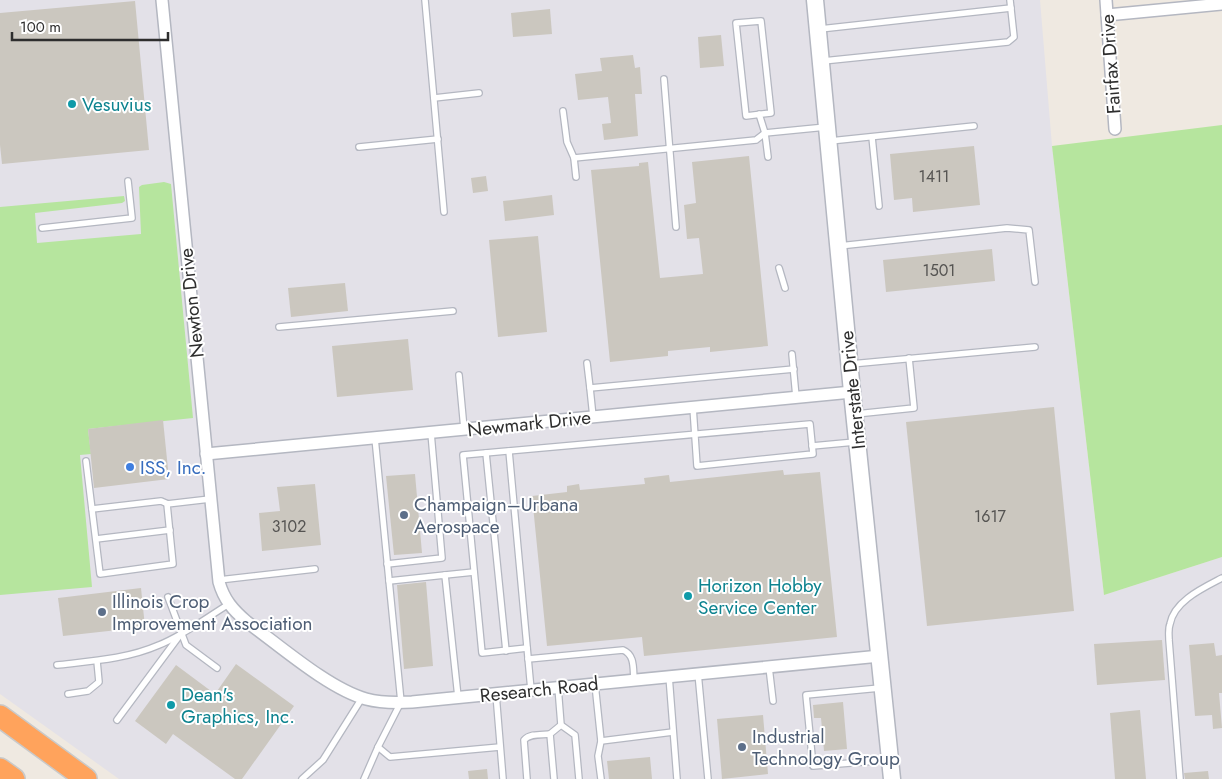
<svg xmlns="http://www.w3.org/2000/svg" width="1222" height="779" font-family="Jost,sans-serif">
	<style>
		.industrial { fill: #e3e1e8 }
		.green { fill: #b6e59e }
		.building { fill: #cbc7bf }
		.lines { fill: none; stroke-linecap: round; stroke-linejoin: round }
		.lane-casing { stroke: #b4b7c1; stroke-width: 8 }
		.street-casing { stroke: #b4b7c1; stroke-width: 14 }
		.secondary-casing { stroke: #b4b7c1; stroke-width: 19 }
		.highway-casing { stroke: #c9c9c9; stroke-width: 24 }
		.lane { stroke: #fff; stroke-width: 5.5 }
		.street { stroke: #fff; stroke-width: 11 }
		.secondary { stroke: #fff; stroke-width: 16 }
		.highway { stroke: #ffa35c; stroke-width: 21 }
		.culture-dot { fill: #0f9aa8; stroke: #fff; stroke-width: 2 }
		.shop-dot { fill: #3f7fe0; stroke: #fff; stroke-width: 2 }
		.service-dot { fill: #5c6f8a; stroke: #fff; stroke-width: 2 }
		.labels { text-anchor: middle; stroke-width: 4; stroke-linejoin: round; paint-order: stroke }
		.number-label { font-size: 16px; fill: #555452 }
		.street-label { font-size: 19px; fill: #2e2e2e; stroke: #fff }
		.culture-label { font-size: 19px; fill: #0d838f; stroke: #fff; text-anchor: start }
		.shop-label { font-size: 19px; fill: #366cbe; stroke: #fff; text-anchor: start }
		.service-label { font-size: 19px; fill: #4e5e75; stroke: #fff; text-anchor: start }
	</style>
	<rect width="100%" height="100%" fill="#efe9e1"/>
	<polygon class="industrial" points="0,0 1040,0 1052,146 1104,595 1222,557 1222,779 119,779 0,694"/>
	<g class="green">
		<polygon points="1222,125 1222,557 1104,595 1052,146"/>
		<polygon points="164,182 171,184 193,418 88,429 91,454 80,455 92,587 0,595 0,207 124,196 125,201 122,203 35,213 37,243 141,234 139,187 142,185"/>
	</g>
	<g class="building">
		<polygon points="135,1 149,150 2,164 0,145 0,13"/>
		<polygon points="550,9 552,34 513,37 511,13"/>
		<polygon points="721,35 724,66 700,68 698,37"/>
		<polygon points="633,55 635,68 640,67 642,94 635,94 638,136 604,140 602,124 611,123 608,97 578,100 575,74 602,71 600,58"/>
		<polygon points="974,146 980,205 913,212 912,198 894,200 890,154"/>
		<polygon points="749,156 768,346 710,352 710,347 668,351 668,356 610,362 591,170 639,166 639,163 648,162 660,278 703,274 699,238 687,239 684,205 696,203 692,162"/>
		<polygon points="486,176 488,191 473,193 471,178"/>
		<polygon points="552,195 554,215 505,221 503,201"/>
		<polygon points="538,236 547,332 498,337 489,240"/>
		<polygon points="992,249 995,281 886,292 883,260"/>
		<polygon points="345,283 348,311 291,317 288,288"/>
		<polygon points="408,339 413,390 337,397 332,346"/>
		<polygon points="1054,407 1074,611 927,626 906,422"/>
		<polygon points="163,420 169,479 94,488 88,429"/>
		<polygon points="783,470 784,475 820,472 837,637 644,656 642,637 547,646 532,496 567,492 567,486 579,484 580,490 645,484 644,478 669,475 670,482"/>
		<polygon points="415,474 422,553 394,555 386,476"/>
		<polygon points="315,484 321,545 262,551 259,513 280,511 277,487"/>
		<polygon points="426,582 433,666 404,669 397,585"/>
		<polygon points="141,588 145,627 63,636 58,598"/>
		<polygon points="1162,640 1165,680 1097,685 1094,644"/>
		<polygon points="1214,643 1216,656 1222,655 1222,693 1219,693 1222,728 1213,729 1212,715 1195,716 1189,645"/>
		<polygon points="236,664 294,706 242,779 235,779 173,734 166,744 135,721 176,665 215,694"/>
		<polygon points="843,702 847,749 824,751 821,718 814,718 813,705"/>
		<polygon points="1140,710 1146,779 1115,779 1110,713"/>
		<polygon points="763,715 768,774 722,779 717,719"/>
		<polygon points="650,757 652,779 609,779 607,761"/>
		<polygon points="487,769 488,779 469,779 468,771"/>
		<polygon points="1208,771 1209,779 1185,779 1184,773"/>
	</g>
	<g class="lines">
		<g class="lane-casing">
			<g id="lane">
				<polyline points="425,0 444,212"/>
				<polygon points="761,21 771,113 746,116 736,23"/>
				<polyline points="820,29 1011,8"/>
				<polyline points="823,61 1008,42 1014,37 1010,0"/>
				<polyline points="664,79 676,227"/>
				<polyline points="434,98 479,93"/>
				<polyline points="563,111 567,142 574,158 576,177"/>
				<polyline points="759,114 765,133 768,157"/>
				<polyline points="872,137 879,206"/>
				<polyline points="830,141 974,126"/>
				<polyline points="359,147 438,139"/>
				<polyline points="574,158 756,140 765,133 826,127"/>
				<polyline points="42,228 132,218 128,181"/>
				<polyline points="839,246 1007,228 1029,230 1035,282"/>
				<polyline points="779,268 785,288"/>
				<polyline points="279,327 453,311"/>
				<polyline points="792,354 796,397"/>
				<polyline points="587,363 590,388 794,369"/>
				<polyline points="851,364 1035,347"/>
				<polyline points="459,375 464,429"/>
				<polyline points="590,388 593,417"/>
				<polyline points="856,414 914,408 909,358"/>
				<polyline points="812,446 855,442"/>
				<polyline points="509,451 531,690"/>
				<polyline points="486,453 506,651"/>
				<polyline points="86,461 100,574 173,564 167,504 210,499"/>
				<polyline points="92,509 161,501 168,504"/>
				<polyline points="96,539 170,530"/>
				<polyline points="387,564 442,558 431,433"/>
				<polyline points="445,575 474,572"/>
				<polyline points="219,580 315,569"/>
				<polyline points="389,581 445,575 458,697"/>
				<polyline points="168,597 186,645 217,668"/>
				<path d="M527,648l-45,5 -19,-198c115,-11 231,-21 347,-31l3,30 -116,12 -4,-59"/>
				<path d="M528,659l95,-9c12,5 10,18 11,30"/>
				<path d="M57,665c35,-4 70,-6 102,-20 25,-10 47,-27 70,-41"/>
				<polyline points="769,667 773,701"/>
				<polyline points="698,673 708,779"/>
				<polyline points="669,676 677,779"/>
				<polyline points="595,684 601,741 598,756 601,779"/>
				<polyline points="558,687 561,725 575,735 579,779"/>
				<polyline points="880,688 806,695 813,766 888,760"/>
				<polyline points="68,694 88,691 99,682 97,661"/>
				<polyline points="496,694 503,779"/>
				<polyline points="117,720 180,635"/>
				<polyline points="601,741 673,732"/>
				<polyline points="378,747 390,757 500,747"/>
				<polyline points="302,779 323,760 362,698"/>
				<polyline points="364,779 378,747 401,702 375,438"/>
				<path d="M527,779l-3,-39c6,-7 18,-5 26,-6"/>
				<polyline points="554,779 550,734 561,725"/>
				<path d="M1180,779l-11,-139c0,-5 -1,-11 1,-16 4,-23 33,-36 52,-46"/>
			</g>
		</g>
		<g class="street-casing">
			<g id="street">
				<path d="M162,0l57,582c5,18 14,28 28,40 32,23 82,67 119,77 15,4 30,4 46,3l468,-46"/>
				<polyline points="1106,0 1115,129"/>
				<polyline points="1107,15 1222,4"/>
				<polyline points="206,454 852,392"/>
			</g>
		</g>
		<g class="secondary-casing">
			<polyline id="secondary" points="815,0 852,392 892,779"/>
		</g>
		<g class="highway-casing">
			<g id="highway">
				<polyline points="0,716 86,779"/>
				<polyline points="0,769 14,779"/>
			</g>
		</g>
		<use href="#lane" class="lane"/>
		<use href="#street" class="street"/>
		<use href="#secondary" class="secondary"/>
		<use href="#highway" class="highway"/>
	</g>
	<g class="culture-dot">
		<circle cx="72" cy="104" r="5"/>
		<circle cx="688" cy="596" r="5"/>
		<circle cx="171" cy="705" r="5"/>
	</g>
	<circle class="shop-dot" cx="130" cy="467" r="5"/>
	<g class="service-dot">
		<circle cx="404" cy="515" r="5"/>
		<circle cx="102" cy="612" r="5"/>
		<circle cx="742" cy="747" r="5"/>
	</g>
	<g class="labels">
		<g class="number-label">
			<text x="934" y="182">1411</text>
			<text x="939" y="276">1501</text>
			<text x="990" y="522">1617</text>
			<text x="289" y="532">3102</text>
		</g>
		<g class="street-label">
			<text transform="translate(1110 64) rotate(-94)" y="7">Fairfax Drive</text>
			<text transform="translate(191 303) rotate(-96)" y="7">Newton Drive</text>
			<text transform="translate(852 390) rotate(-96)" y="7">Interstate Drive</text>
			<text transform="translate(529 423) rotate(-6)" y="7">Newmark Drive</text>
			<text transform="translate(539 689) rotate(-6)" y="7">Research Road</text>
		</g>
		<g class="culture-label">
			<text x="82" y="111">Vesuvius</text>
			<text x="698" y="592">Horizon Hobby<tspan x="698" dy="22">Service Center</tspan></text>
			<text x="181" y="701">Dean's<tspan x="181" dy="22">Graphics, Inc.</tspan></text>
		</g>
		<g class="shop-label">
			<text x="140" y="474">ISS, Inc.</text>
		</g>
		<g class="service-label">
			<text x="414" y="511">Champaign–Urbana<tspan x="414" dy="22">Aerospace</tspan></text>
			<text x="112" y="608">Illinois Crop<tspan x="112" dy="22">Improvement Association</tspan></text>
			<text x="752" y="743">Industrial<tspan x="752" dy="22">Technology Group</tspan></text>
		</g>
	</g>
	<path d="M12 32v8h156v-8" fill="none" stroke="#2e2e2e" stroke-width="2.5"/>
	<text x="20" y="32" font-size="15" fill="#2e2e2e" stroke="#ffffff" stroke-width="4" paint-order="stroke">100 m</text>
</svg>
